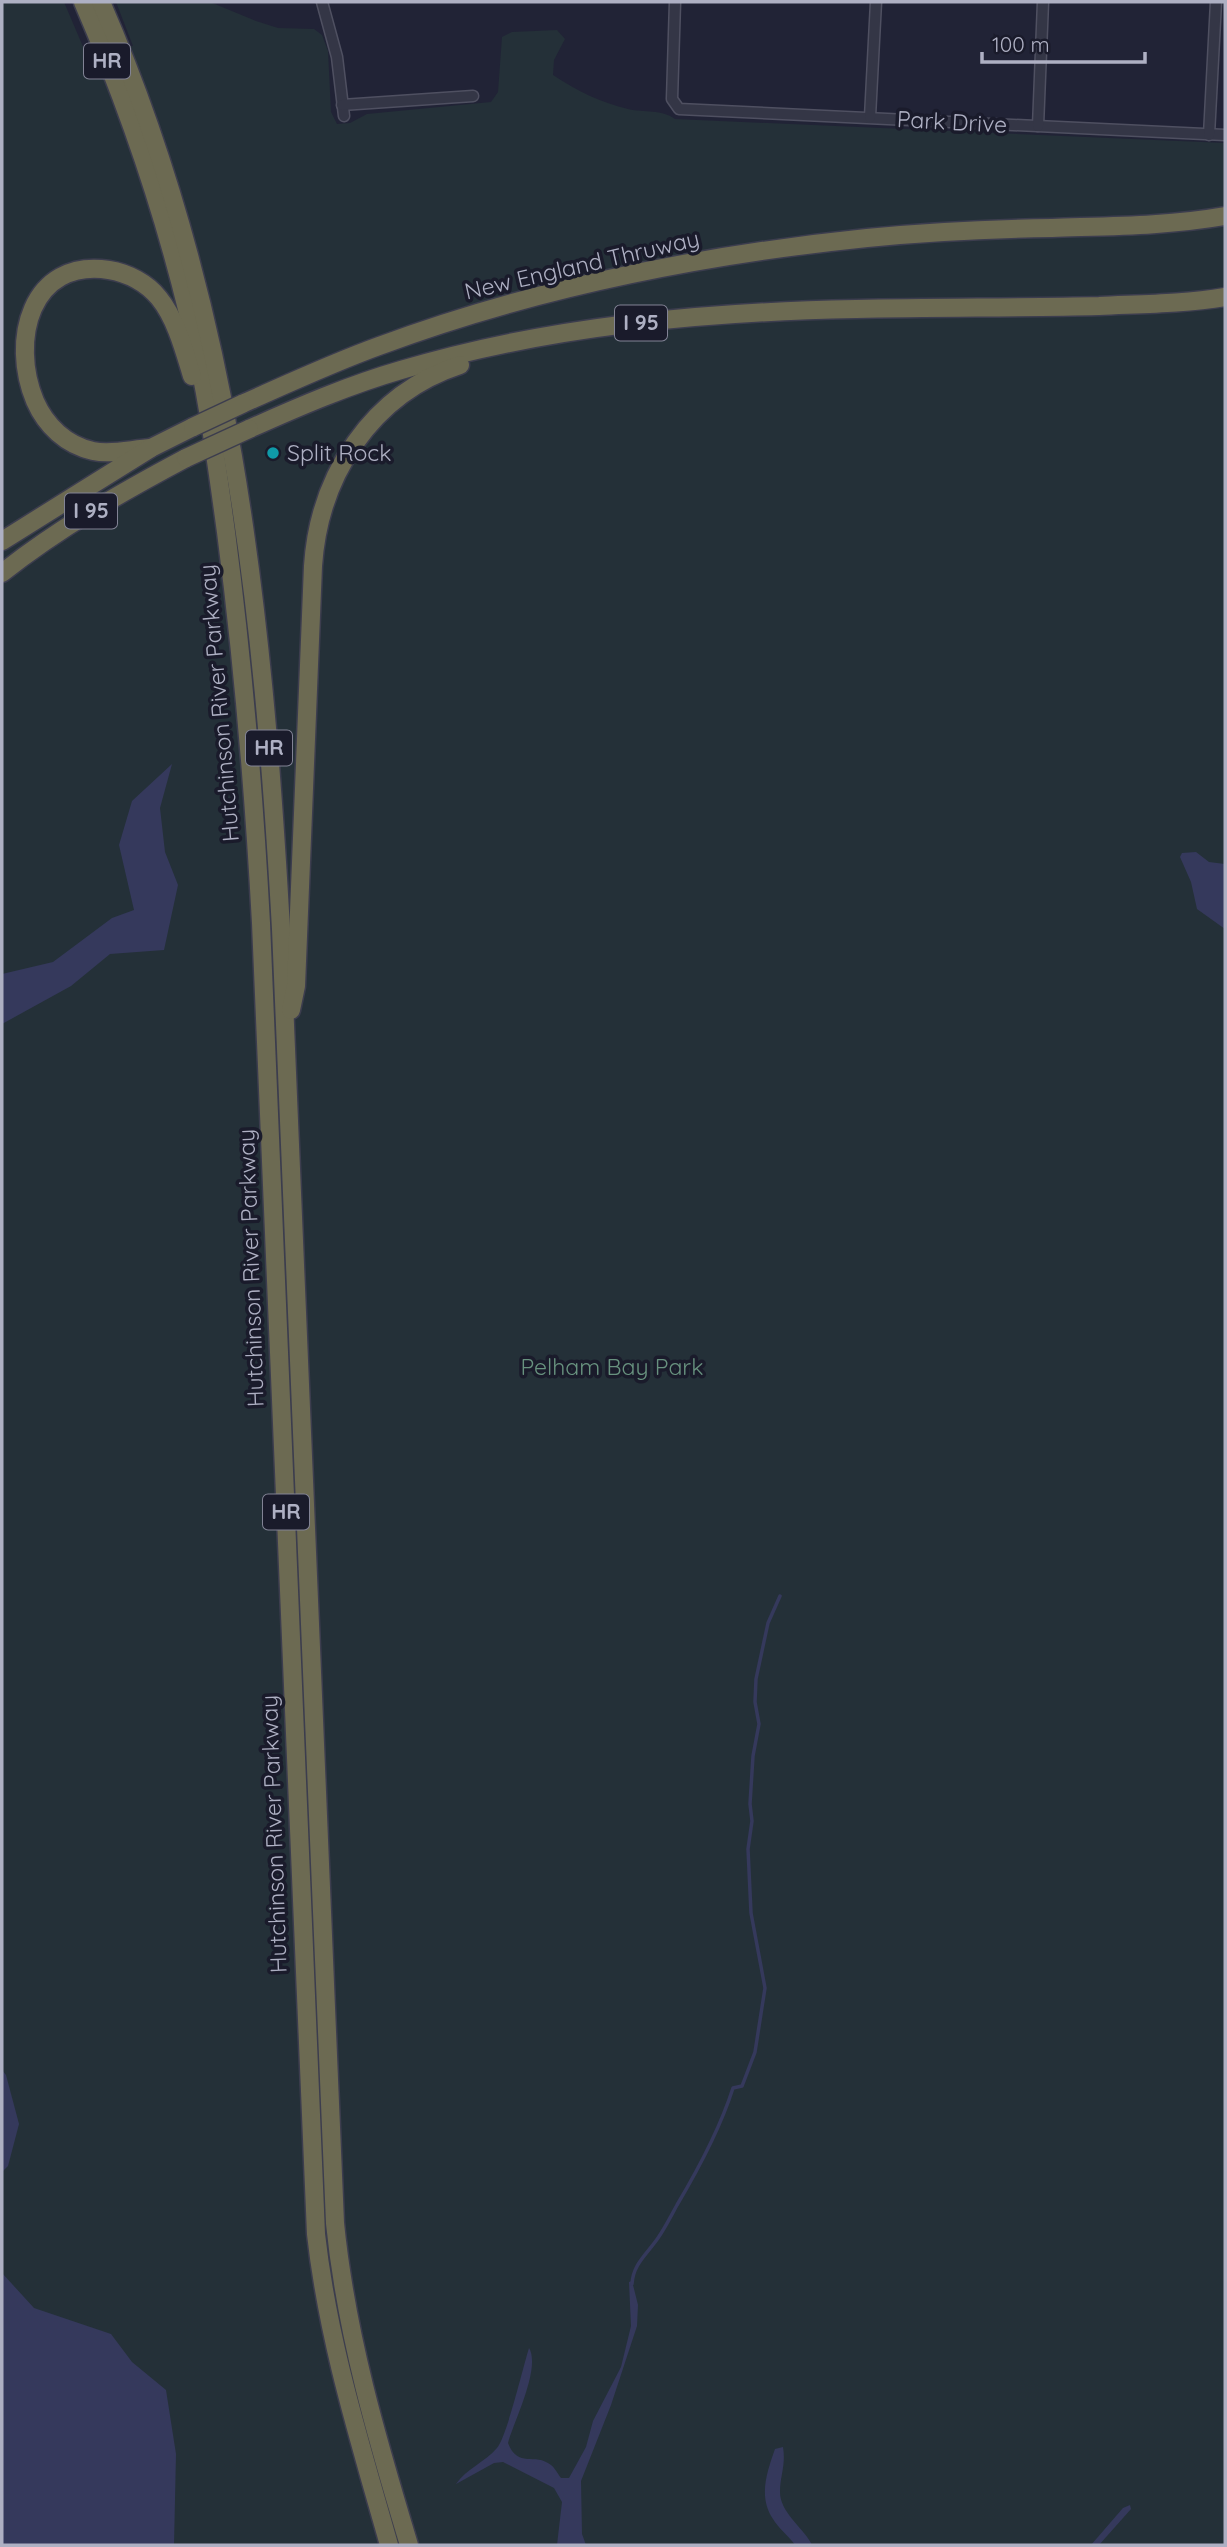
<svg xmlns="http://www.w3.org/2000/svg" width="1227" height="2547" font-family="Quicksand,sans-serif">
	<style>
		.green { fill: #243038 }
		.water { fill: #35395c }
		.lines { fill: none; stroke-linecap: round; stroke-linejoin: round }
		.stream { stroke: #35395c; stroke-width: 3.5 }
		.street-casing { stroke: #4f5061; stroke-width: 13 }
		.highway-casing { stroke: #3c3d4e; stroke-width: 21 }
		.street { stroke: #343646; stroke-width: 10 }
		.highway { stroke: #6c6a52; stroke-width: 18 }
		.highway-bridge-casing { stroke: #3c3d4e; stroke-width: 21; stroke-linecap: butt }
		.highway-bridge { stroke: #6c6a52; stroke-width: 18 }
		.culture-dot { fill: #0f9aa8; stroke: #1a1b2b; stroke-width: 2.5 }
		.labels { text-anchor: middle; stroke-width: 7; stroke-linejoin: round; paint-order: stroke }
		.shield { fill: #1a1b2b; stroke: #828395; stroke-width: 2 }
		.shield-label { font-size: 21px; font-weight: bold; fill: #aeb0c3 }
		.street-label { font-size: 23px; fill: #aeb0c3; stroke: #1a1b2b }
		.poi-label { font-size: 23px; fill: #aeb0c3; stroke: #1a1b2b; text-anchor: start }
		.park-label { font-size: 23px; fill: #68927f; stroke: #1a1b2b }
	</style>
	<rect width="100%" height="100%" fill="#212336"/>
	<path class="green" d="M2,2h62l20,47 49,-3 -17,-44h94l46,19 22,7 36,1 8,6 6,16 3,61 6,12 13,-1 17,-9 124,-12 7,-10 4,-55 10,-5 45,-2 8,9 -11,21 -1,15c24,16 47,27 75,34 17,4 33,0 47,10l550,24v2402h-1223z"/>
	<g class="water">
		<polygon points="172,764 160,808 165,852 178,885 164,950 110,954 71,986 2,1024 2,974 53,962 112,918 134,910 119,845 132,801"/>
		<polygon points="1196,852 1209,862 1225,864 1225,929 1197,909 1191,882 1180,857 1182,853"/>
		<polygon points="2,2070 6,2075 19,2124 8,2166 2,2172"/>
		<polygon points="2,2273 34,2308 111,2334 132,2362 166,2390 176,2454 174,2545 2,2545"/>
		<path d="M632,2281l6,24 -1,21 -26,79 -30,76 1,53 4,11h-29l5,-43 -8,-14 -51,-26 -9,1 -38,21c10,-15 29,-22 41,-36 10,-12 26,-81 32,-100 12,20 -15,73 -21,95 10,26 27,9 43,22 4,3 7,9 10,13h8l17,-31 7,-26 28,-54 10,-41 -2,-44z"/>
		<path d="M783,2447c3,18 -3,29 -3,45 0,21 24,36 32,53h-17c-6,-9 -16,-16 -22,-26 -15,-22 -6,-47 2,-70z"/>
		<polygon points="1130,2505 1131,2509 1099,2545 1091,2545 1123,2508"/>
	</g>
	<g class="lines">
		<path class="stream" d="M632,2284c1,-20 15,-30 26,-46 7,-10 13,-22 19,-33 22,-37 43,-76 56,-117l9,-2 13,-34 10,-64 -14,-75 -3,-64 4,-28 -2,-17 3,-48 6,-32 -4,-22 1,-23 12,-56 12,-27"/>
		<g class="street-casing">
			<g id="street">
				<polyline points="322,2 337,57 344,116"/>
				<polyline points="675,2 672,99 679,109 1225,135"/>
				<polyline points="342,105 473,96"/>
				<polyline points="870,117 876,2"/>
				<polyline points="1038,126 1043,2"/>
				<polyline points="1209,135 1216,2"/>
			</g>
		</g>
		<g class="highway-casing">
			<g id="highway">
				<path d="M83,2c43,100 79,204 105,311 18,72 28,146 38,219 17,130 28,261 35,391l55,1311c12,108 44,208 73,311"/>
				<path d="M101,2c130,298 162,605 180,927l54,1294c11,111 42,216 74,322"/>
				<path d="M242,404c45,-20 90,-41 137,-58 156,-58 322,-91 488,-108 61,-6 123,-9 185,-10 58,-2 116,-2 173,-12"/>
				<path d="M249,429c49,-22 100,-44 152,-59 147,-44 302,-58 455,-61 81,-2 162,-1 243,-3 42,-2 84,-2 126,-9"/>
				<path d="M151,448c-19,1 -39,7 -58,3 -27,-6 -47,-25 -58,-50 -25,-60 -5,-143 74,-131 19,3 38,13 50,28 17,21 25,52 33,78"/>
				<polyline points="2,541 151,448 193,427"/>
				<path d="M2,573c57,-45 120,-81 184,-115"/>
				<path d="M291,1010l5,-24 17,-420c6,-90 58,-172 147,-201"/>
			</g>
		</g>
		<use href="#street" class="street"/>
		<use href="#highway" class="highway"/>
		<g class="highway-bridge-casing">
			<g id="highway-bridge">
				<polyline points="193,427 242,404"/>
				<polyline points="186,458 249,429"/>
			</g>
		</g>
		<use href="#highway-bridge" class="highway-bridge"/>
	</g>
	<circle class="culture-dot" cx="273" cy="453" r="7"/>
	<g class="labels">
		<g class="shield">
			<rect x="84" y="43.5" width="46" height="35" rx="5"/>
			<rect x="615" y="305.5" width="52" height="35" rx="5"/>
			<rect x="65" y="493.5" width="52" height="35" rx="5"/>
			<rect x="246" y="730.5" width="46" height="35" rx="5"/>
			<rect x="263" y="1494.5" width="46" height="35" rx="5"/>
		</g>
		<g class="shield-label">
			<text x="107" y="68">HR</text>
			<text x="641" y="330">I 95</text>
			<text x="91" y="518">I 95</text>
			<text x="269" y="755">HR</text>
			<text x="286" y="1519">HR</text>
		</g>
		<g class="street-label">
			<text transform="translate(952 122) rotate(3)" y="8">Park Drive</text>
			<text transform="translate(582 265) rotate(-13)" y="8">New England Thruway</text>
			<text transform="translate(219 703) rotate(-95)" y="8">Hutchinson River Parkway</text>
			<text transform="translate(251 1268) rotate(-92)" y="8">Hutchinson River Parkway</text>
			<text transform="translate(274 1834) rotate(-92)" y="8">Hutchinson River Parkway</text>
		</g>
		<g class="poi-label">
			<text x="287" y="461">Split Rock</text>
		</g>
		<g class="park-label">
			<text x="612" y="1375">Pelham Bay Park</text>
		</g>
	</g>
	<rect width="1227" height="2547" fill="none" stroke="#aeb0c3" stroke-width="7"/>
	<path d="M982 52v10h163v-10" fill="none" stroke="#aeb0c3" stroke-width="3.5"/>
	<text x="992" y="52" font-size="21" fill="#aeb0c3" stroke="#1a1b2b" stroke-width="5" paint-order="stroke">100 m</text>
</svg>
